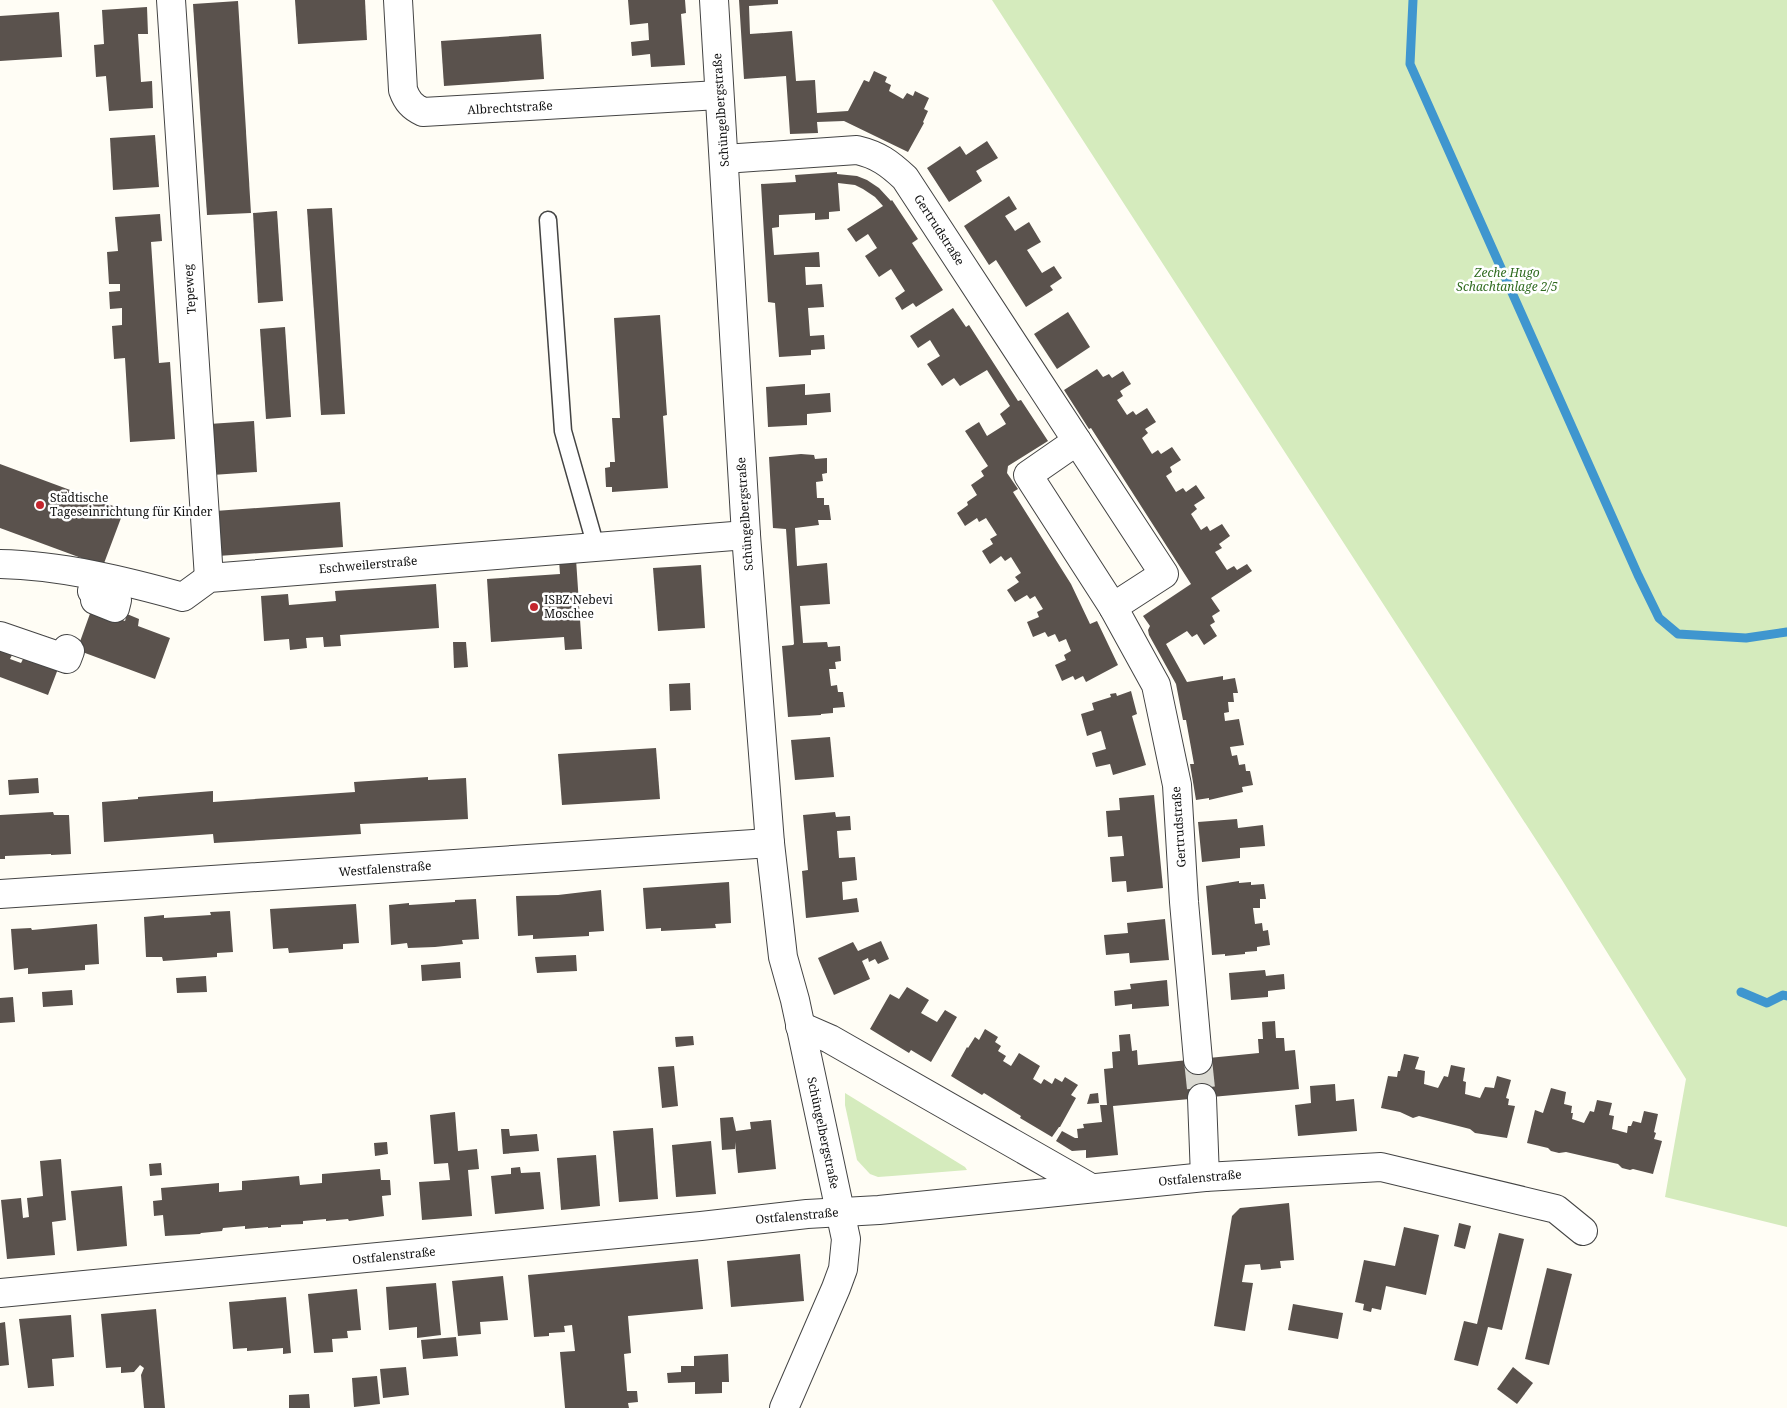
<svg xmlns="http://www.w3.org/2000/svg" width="1787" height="1408" font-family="'Noto Serif',serif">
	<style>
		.green { fill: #d5ebbd }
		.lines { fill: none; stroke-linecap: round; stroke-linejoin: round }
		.stream { stroke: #3f96cf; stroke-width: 9 }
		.building { fill: #5a524d }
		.street-tunnel { stroke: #dbdad3; stroke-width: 28; stroke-dasharray: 28 14; stroke-linecap: butt }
		.lane-casing { stroke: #444; stroke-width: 19 }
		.street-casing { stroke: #444; stroke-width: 30 }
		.lane { stroke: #fff; stroke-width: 16 }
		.street { stroke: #fff; stroke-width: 28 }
		.poi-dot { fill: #c4262e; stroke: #fff; stroke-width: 2 }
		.labels { text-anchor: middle; stroke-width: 5; stroke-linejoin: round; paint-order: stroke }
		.street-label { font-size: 12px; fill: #111; stroke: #fff }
		.park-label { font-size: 12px; font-style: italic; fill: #2f6b1f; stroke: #fff }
		.poi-label { font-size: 12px; fill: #111; stroke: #fff; text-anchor: start }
	</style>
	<rect width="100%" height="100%" fill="#fffdf5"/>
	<g class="green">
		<polygon points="992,0 1787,0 1787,1227 1665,1197 1686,1079 1562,880"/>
		<polygon points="845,1093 965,1167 967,1170 892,1176 878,1177 870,1174 857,1160 845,1105"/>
	</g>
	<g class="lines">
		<g class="stream">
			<polyline points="1413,0 1410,64 1638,575 1659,618 1678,634 1746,638 1787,632"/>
			<polyline points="1741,992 1767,1003 1783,995 1787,996"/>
		</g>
	</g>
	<g class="building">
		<polygon points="295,0 365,0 367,40 298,44"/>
		<polygon points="628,0 685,0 686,13 681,14 685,65 651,67 650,54 632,56 631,42 649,40 648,23 630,25"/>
		<polygon points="739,0 778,0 778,4 749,6 750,34 792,31 796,81 815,80 817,113 848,111 864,80 869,82 874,71 887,77 885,82 891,85 889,91 903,99 907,93 913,96 915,91 929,98 924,109 928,111 923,122 924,123 908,152 844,121 817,122 818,133 790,134 786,76 744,79"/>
		<polygon points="238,1 251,213 207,215 193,4"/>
		<polygon points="147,7 148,34 138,34 141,82 152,81 153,108 109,111 106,76 96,77 94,45 104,44 102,10"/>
		<polygon points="59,12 62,57 0,61 0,16"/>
		<polygon points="541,34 544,79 444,86 441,41"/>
		<polygon points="155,135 159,187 113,190 110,138"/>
		<polygon points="987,141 998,158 976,171 982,181 949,202 927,168 960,146 966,155"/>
		<polygon points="837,172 837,174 857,176 867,180 879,188 891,201 892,200 918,239 912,243 943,290 916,307 913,303 902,310 895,298 905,291 891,269 879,277 865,256 877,248 868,234 856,242 847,229 883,206 875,197 863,189 855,185 838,183 840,211 829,212 829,219 815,220 815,213 779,215 779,227 772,228 774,255 819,252 820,267 805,267 806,285 822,284 824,307 808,308 810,336 824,335 825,349 811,350 811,355 779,357 775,303 768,302 761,184 796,182 795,175"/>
		<polygon points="1009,196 1017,209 1005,216 1015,231 1029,222 1041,242 1027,250 1042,273 1054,266 1062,278 1050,286 1053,290 1026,307 996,260 989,265 964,226"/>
		<polygon points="332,208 345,414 321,415 307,209"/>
		<polygon points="277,211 283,301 258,303 253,213"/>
		<polygon points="160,214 162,241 151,242 159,363 170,362 175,439 130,442 125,358 114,359 112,326 122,325 122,308 110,309 109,292 120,291 120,284 109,284 107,252 118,251 115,217"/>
		<polygon points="953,308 966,327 969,325 1018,401 1021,400 1048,441 1008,466 1007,473 1018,489 1013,492 1071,584 1090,624 1097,621 1118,665 1086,682 1083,676 1075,680 1073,676 1062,681 1055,665 1066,660 1064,655 1071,651 1066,639 1059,642 1055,634 1048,637 1045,632 1033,637 1027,622 1039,617 1037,612 1043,609 1035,596 1030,599 1027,595 1015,602 1007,590 1019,582 1015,577 1021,573 1011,557 1005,561 1001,556 990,564 982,551 993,544 990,539 997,535 986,518 979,522 977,518 965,526 957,513 968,505 967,502 977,495 971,485 984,476 981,471 988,466 965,431 979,422 987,436 1006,424 1000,414 1010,406 987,370 960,386 954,378 942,386 927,364 940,356 930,340 918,348 910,336"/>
		<polygon points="1068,312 1090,347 1057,369 1034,334"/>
		<polygon points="660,315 667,415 663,416 668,488 612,492 612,487 606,487 605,468 610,467 610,462 615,462 612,418 620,418 614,318"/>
		<polygon points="285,327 291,417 266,419 260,329"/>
		<polygon points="1097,369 1103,377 1109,374 1112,378 1123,371 1131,384 1120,391 1123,396 1117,400 1127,415 1133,411 1136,415 1147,408 1156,422 1145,429 1148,433 1142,438 1152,454 1158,450 1161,454 1172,447 1181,460 1170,467 1172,472 1166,476 1176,492 1183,488 1186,492 1196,485 1205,498 1194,505 1197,509 1191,514 1201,530 1207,526 1210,531 1222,524 1230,536 1219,544 1222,548 1215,552 1227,570 1234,566 1237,570 1247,564 1252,571 1211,598 1220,611 1212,616 1215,622 1210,625 1217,636 1204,645 1197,634 1192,637 1187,631 1166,644 1187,682 1223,676 1223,680 1235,678 1238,693 1233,693 1234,702 1228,702 1229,712 1224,713 1225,721 1239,719 1244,745 1230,747 1232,756 1237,755 1239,765 1245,764 1246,771 1250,771 1253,785 1242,787 1243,792 1209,800 1209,798 1196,800 1190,764 1194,764 1186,720 1183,720 1176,684 1149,635 1148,630 1150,626 1143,616 1191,584 1091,428 1089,429 1064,390"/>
		<polygon points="805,384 805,395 830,393 831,412 807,414 807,425 768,427 766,387"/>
		<polygon points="254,421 257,472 212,475 209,424"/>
		<polygon points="801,454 814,455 815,459 827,458 827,473 822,474 823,481 816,482 817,498 824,498 824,505 829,505 831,520 818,520 819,525 795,528 797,566 827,563 830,604 800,606 803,643 827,642 828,647 840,646 841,661 835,662 836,669 829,669 831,686 837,685 838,692 843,692 845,707 833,708 833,713 821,714 821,715 788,717 782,646 793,645 794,644 786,529 773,528 769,457"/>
		<polygon points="0,464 124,510 103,566 0,528"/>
		<polygon points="340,502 343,547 218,556 215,511"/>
		<polygon points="576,559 582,649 565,650 564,637 491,642 487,579 560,574 559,560"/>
		<polygon points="701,565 705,628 658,631 653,568"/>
		<polygon points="436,584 439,628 340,635 341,646 324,647 323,637 306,638 307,648 290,650 289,639 264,641 261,596 288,594 289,605 336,601 335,591"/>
		<polygon points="92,608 125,621 127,614 139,619 138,626 170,638 155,679 77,650"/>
		<polygon points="0,639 13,653 10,659 21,663 24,657 61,661 48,695 0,677"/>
		<polygon points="453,642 466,642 468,667 454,668"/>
		<polygon points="690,683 691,710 670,711 669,684"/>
		<polygon points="1131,691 1137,714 1132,716 1146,765 1113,775 1110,764 1096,767 1092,753 1106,749 1101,731 1087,736 1081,714 1094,710 1092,703 1111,697 1110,694 1116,693 1117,696"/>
		<polygon points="830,737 834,777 795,780 791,740"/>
		<polygon points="656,748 660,799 562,805 558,754"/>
		<polygon points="428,777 428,780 466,778 468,819 360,824 361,834 214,843 213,834 104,842 102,802 138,799 138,797 213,791 213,802 355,792 354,782"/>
		<polygon points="38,778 39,793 9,795 8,780"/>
		<polygon points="1154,795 1163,888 1127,892 1126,881 1112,882 1110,857 1124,856 1122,836 1108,837 1106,811 1120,810 1119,798"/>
		<polygon points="53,812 54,815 69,815 71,854 51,855 51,854 5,856 5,859 0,859 0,815"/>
		<polygon points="835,812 836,817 850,816 851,830 837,831 839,858 855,857 857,880 842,882 843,900 857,898 859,912 806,918 802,871 808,870 803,815"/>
		<polygon points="1237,819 1238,828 1263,825 1265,846 1240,848 1240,858 1202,862 1198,822"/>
		<polygon points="1239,881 1239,883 1251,882 1251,885 1264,884 1266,899 1260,899 1260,908 1253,908 1255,924 1262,923 1263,931 1268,930 1270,945 1257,947 1257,951 1245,952 1245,954 1225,956 1225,954 1212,955 1206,886"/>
		<polygon points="729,882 731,923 715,924 716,928 661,931 661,928 646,929 643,888"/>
		<polygon points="601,890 604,931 589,932 589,936 533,939 533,935 518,936 516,896 558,895"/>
		<polygon points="476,899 479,939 462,940 463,944 435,947 408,948 407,943 391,945 389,905 409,903 409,905 455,902 455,900"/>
		<polygon points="356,904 359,943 343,944 343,949 289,953 288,948 273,949 270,909"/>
		<polygon points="230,911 233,952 217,953 217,957 163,961 162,957 146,957 144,917 164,915 164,918 211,915 210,912"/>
		<polygon points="1165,919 1169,960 1130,963 1129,953 1106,955 1104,935 1128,933 1127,923"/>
		<polygon points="97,924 99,964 85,965 85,970 57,972 28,974 28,968 14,970 11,929 31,928 32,930"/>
		<polygon points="881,941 889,959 878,964 875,959 869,962 868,958 862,961 870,979 834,995 818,958 853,942 858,951"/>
		<polygon points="576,955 577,971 537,973 535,957"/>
		<polygon points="460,962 461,978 422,981 421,965"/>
		<polygon points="1265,970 1266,976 1284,974 1285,989 1268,991 1268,997 1231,1000 1229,973"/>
		<polygon points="206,976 207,992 177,993 176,978"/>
		<polygon points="1167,980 1169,1006 1132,1009 1132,1004 1115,1006 1114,991 1131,989 1130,984"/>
		<polygon points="907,987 929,1000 921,1013 937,1022 945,1010 957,1017 931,1062 911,1050 909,1053 870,1029 890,994 899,999"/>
		<polygon points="72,990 73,1005 43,1007 42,992"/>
		<polygon points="13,997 15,1022 0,1023 0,998"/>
		<polygon points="1275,1021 1276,1038 1284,1038 1285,1051 1295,1050 1299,1089 1113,1106 1118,1155 1086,1158 1086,1150 1072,1151 1056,1141 1062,1131 1075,1138 1078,1138 1077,1129 1084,1128 1083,1124 1102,1122 1100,1105 1107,1105 1104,1069 1113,1068 1112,1052 1120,1051 1119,1035 1130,1034 1132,1051 1137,1050 1138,1065 1259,1053 1258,1039 1263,1039 1262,1022"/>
		<polygon points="985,1029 998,1037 995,1042 1001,1046 998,1051 1006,1056 1003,1061 1011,1066 1019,1053 1040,1066 1033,1079 1041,1084 1044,1079 1052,1084 1055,1078 1062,1082 1065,1077 1078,1085 1071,1095 1076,1098 1060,1127 1059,1127 1052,1137 1020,1118 1021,1116 984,1093 982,1095 951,1076 967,1047 968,1048 975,1037 979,1040"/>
		<polygon points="693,1036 694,1045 676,1047 675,1037"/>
		<polygon points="1404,1054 1419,1057 1415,1069 1425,1071 1424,1084 1438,1088 1444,1076 1448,1077 1451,1065 1465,1068 1463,1081 1466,1082 1465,1094 1480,1098 1485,1087 1494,1088 1497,1076 1511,1080 1506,1098 1509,1099 1508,1105 1515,1106 1507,1138 1475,1133 1470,1129 1419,1116 1413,1118 1400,1112 1381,1108 1388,1076 1397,1077 1398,1071 1400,1071"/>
		<polygon points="674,1066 678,1106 662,1108 658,1067"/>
		<polygon points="1335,1084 1336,1101 1354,1099 1357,1131 1298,1136 1295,1105 1311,1103 1310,1086"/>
		<polygon points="1551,1088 1566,1092 1564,1104 1572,1106 1571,1113 1573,1113 1572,1119 1584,1123 1590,1111 1594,1112 1597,1100 1612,1103 1609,1115 1614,1116 1612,1129 1627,1133 1628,1126 1631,1126 1633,1121 1641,1123 1644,1111 1658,1114 1654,1132 1656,1133 1654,1139 1662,1141 1653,1174 1633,1169 1630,1170 1622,1168 1618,1164 1566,1152 1559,1153 1551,1151 1548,1148 1527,1143 1535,1110 1543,1113"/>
		<polygon points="1098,1093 1099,1103 1087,1104 1090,1094"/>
		<polygon points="455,1112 458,1151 477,1149 479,1169 468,1170 472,1216 422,1220 419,1182 450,1180 448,1163 434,1164 430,1115"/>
		<polygon points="733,1117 736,1131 751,1129 750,1122 771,1120 776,1169 738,1173 735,1142 735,1149 722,1150 720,1118"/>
		<polygon points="653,1128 658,1199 619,1202 613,1131"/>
		<polygon points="501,1129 509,1129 510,1136 537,1134 539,1151 503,1154"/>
		<polygon points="711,1141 716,1194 676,1197 672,1145"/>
		<polygon points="387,1142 388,1154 375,1156 374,1143"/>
		<polygon points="596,1155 600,1206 561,1210 557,1158"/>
		<polygon points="61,1159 66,1220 52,1222 55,1255 7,1259 1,1200 21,1198 23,1218 29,1217 27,1198 43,1196 40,1161"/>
		<polygon points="161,1163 162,1175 150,1176 149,1164"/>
		<polygon points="520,1167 521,1173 540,1172 544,1209 495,1214 491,1176 511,1174 511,1168"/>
		<polygon points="380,1169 381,1180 390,1180 391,1195 382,1196 384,1216 349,1221 348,1219 326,1221 326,1219 303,1221 303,1224 281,1225 281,1227 268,1228 268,1227 245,1229 245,1226 223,1228 222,1231 201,1233 200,1234 165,1236 163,1215 154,1216 153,1201 162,1200 161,1188 219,1183 219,1192 242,1190 242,1181 299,1176 300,1185 322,1183 322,1174"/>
		<polygon points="122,1186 127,1246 77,1251 71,1191"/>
		<polygon points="1289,1203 1294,1260 1280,1261 1281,1268 1261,1270 1260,1264 1245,1265 1242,1282 1253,1283 1245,1331 1214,1326 1232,1216 1240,1208"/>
		<polygon points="1459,1223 1471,1226 1465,1249 1454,1246"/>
		<polygon points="1404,1227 1439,1235 1426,1295 1386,1286 1381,1310 1372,1308 1371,1312 1363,1310 1364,1304 1355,1302 1364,1260 1395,1266"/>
		<polygon points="1499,1233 1524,1239 1502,1330 1488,1327 1478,1366 1454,1360 1464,1321 1477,1324"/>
		<polygon points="800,1254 804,1301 731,1307 727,1261"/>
		<polygon points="698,1259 703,1309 628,1316 631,1353 624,1354 627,1391 637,1391 638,1402 628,1403 629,1408 565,1408 560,1352 575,1351 572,1325 564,1326 565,1332 549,1333 549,1336 534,1337 528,1275"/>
		<polygon points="1547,1268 1572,1274 1549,1365 1525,1359"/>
		<polygon points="503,1276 508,1320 480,1322 481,1334 458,1336 452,1281"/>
		<polygon points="436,1283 441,1335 417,1338 417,1327 389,1330 386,1287"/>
		<polygon points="357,1289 361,1330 347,1331 348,1338 332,1339 333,1352 314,1353 308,1294"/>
		<polygon points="286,1297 291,1353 283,1354 283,1348 247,1351 247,1348 233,1349 229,1302"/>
		<polygon points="1293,1304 1343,1313 1338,1339 1288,1330"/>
		<polygon points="156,1309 165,1408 144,1408 141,1375 144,1368 140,1365 134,1372 121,1373 121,1367 106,1368 101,1314"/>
		<polygon points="71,1315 74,1357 52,1359 54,1386 28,1388 19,1319"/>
		<polygon points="5,1322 9,1365 0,1366 0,1323"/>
		<polygon points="456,1337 458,1356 423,1359 421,1340"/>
		<polygon points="728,1354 729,1382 722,1382 722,1393 695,1394 695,1382 668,1383 667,1373 681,1372 681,1366 694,1366 694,1356"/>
		<polygon points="406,1367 409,1395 383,1398 380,1369"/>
		<polygon points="1513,1367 1533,1383 1517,1404 1497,1389"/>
		<polygon points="377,1376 380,1404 354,1407 352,1378"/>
		<polygon points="309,1394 310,1408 289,1408 289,1395"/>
	</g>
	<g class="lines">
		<polyline class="street-tunnel" points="1198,1060 1202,1098"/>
		<g class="lane-casing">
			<polyline id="lane" points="548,220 563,431 596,547"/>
		</g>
		<g class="street-casing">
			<g id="street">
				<polyline points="171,0 209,578"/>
				<path d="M398,0l5,90c4,11 9,17 20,22l296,-17"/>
				<polyline points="714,0 746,535 770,843 783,957 795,1000 846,1239 843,1269 836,1288 784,1408"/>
				<path d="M724,159l133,-9c21,5 32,13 48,28l259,396 -51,33"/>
				<polyline points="1077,441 1028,475 1113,607 1156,685 1177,785 1184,902 1198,1060"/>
				<path d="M0,564c60,1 126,17 183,33l26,-19 537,-43"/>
				<polyline points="95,600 115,608 117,600 92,591 96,583"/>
				<polyline points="0,636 67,659 70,651 67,649"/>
				<polyline points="0,894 770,843"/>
				<polyline points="800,1026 830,1039 1091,1188"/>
				<polyline points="1202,1098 1205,1177"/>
				<polyline points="0,1293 701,1226 807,1214 879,1210 1205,1177 1381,1167 1556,1209 1583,1231"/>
			</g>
		</g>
		<use href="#lane" class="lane"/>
		<use href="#street" class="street"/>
	</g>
	<g class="poi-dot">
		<circle cx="40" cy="505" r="5"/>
		<circle cx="534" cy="607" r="5"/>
	</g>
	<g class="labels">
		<g class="street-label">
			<text transform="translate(510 108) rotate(-3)" y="4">Albrechtstraße</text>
			<text transform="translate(721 110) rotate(-94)" y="4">Schüngelbergstraße</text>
			<text transform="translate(939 230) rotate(57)" y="4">Gertrudstraße</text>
			<text transform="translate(190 289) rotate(-94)" y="4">Tepeweg</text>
			<text transform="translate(745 514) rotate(-94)" y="4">Schüngelbergstraße</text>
			<text transform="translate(368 565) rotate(-5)" y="4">Eschweilerstraße</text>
			<text transform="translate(1179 827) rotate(-94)" y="4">Gertrudstraße</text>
			<text transform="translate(385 869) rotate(-4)" y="4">Westfalenstraße</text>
			<text transform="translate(823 1133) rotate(78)" y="4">Schüngelbergstraße</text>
			<text transform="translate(1200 1178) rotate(-5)" y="4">Ostfalenstraße</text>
			<text transform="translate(797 1216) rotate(-5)" y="4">Ostfalenstraße</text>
			<text transform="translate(394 1256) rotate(-6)" y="4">Ostfalenstraße</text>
		</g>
		<g class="park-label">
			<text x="1507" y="277">Zeche Hugo<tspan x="1507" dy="14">Schachtanlage 2/5</tspan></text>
		</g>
		<g class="poi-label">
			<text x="50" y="502">Städtische<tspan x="50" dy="14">Tageseinrichtung für Kinder</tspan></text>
			<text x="544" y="604">ISBZ Nebevi<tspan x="544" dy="14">Moschee</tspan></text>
		</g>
	</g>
</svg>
